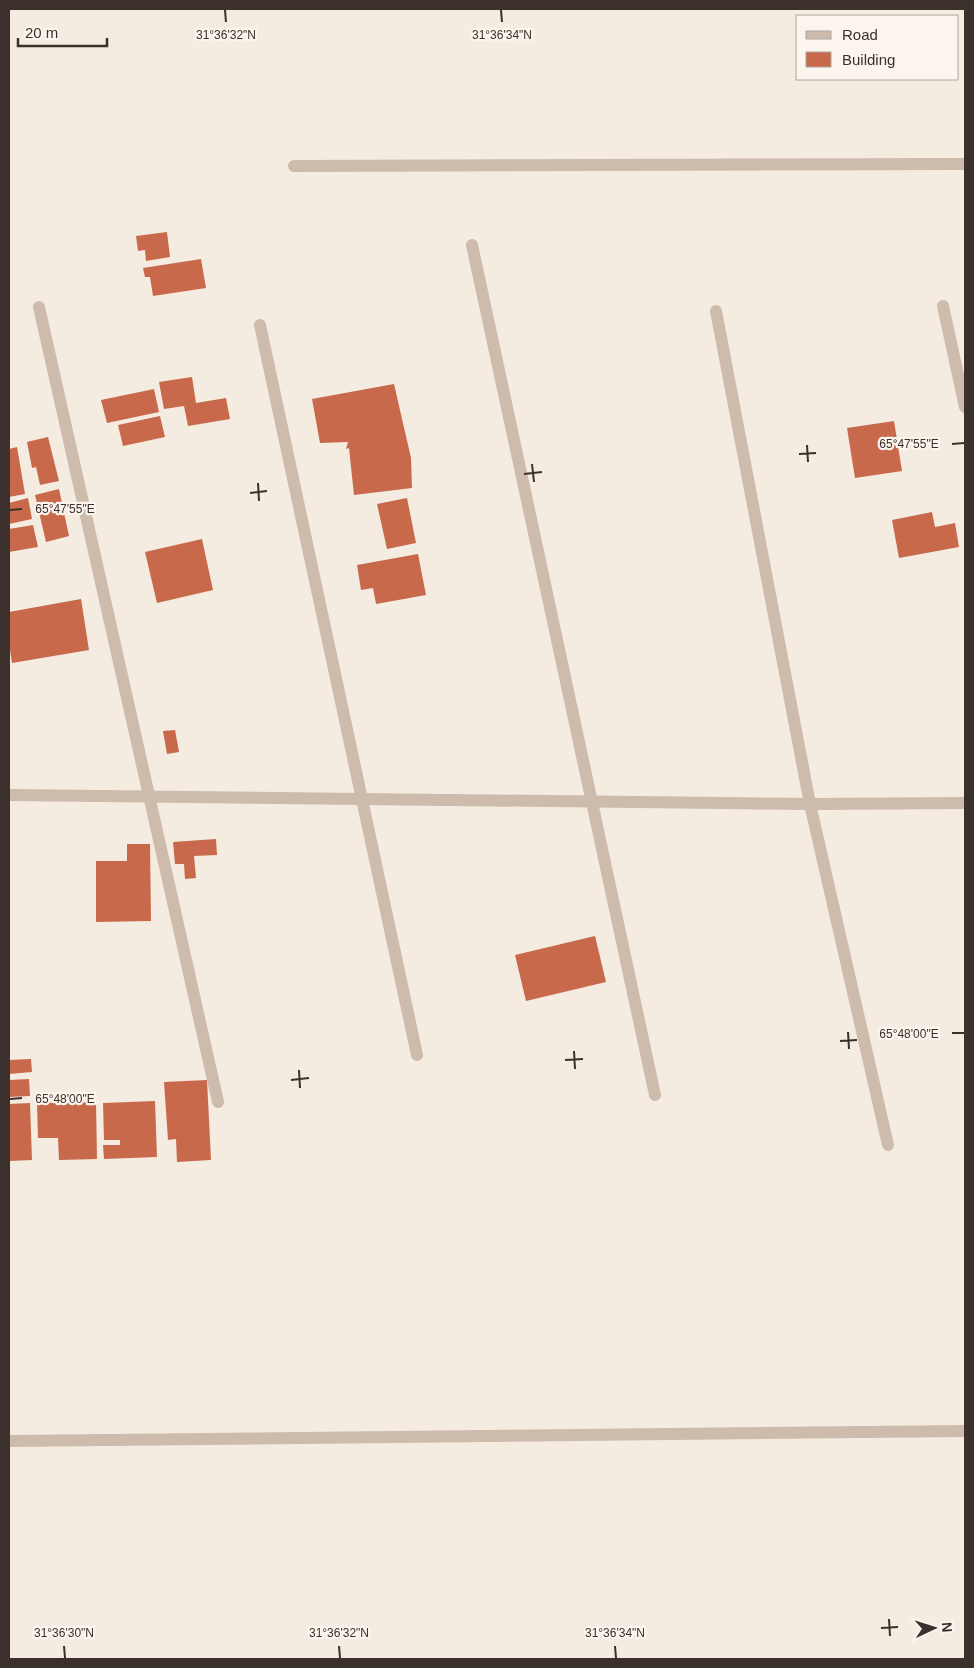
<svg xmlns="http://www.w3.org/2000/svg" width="974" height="1668" font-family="Arial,sans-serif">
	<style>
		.building { fill: #c8694b }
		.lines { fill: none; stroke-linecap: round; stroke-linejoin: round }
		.minor { stroke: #cdbbac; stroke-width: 12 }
		.ticks { fill: none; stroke: #3b302b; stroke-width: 2 }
		.ticks-label { font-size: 12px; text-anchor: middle; fill: #3b302b; stroke: #fbf5ee; stroke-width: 4.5; stroke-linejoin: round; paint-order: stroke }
	</style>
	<rect width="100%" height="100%" fill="#f4ebe1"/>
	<g class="building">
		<polygon points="167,232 170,257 146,261 145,250 138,251 136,236"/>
		<polygon points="201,259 206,288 153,296 150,277 145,277 143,268"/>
		<polygon points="192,377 196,403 226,398 230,419 188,426 184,406 164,409 159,382"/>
		<polygon points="394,384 411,458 412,488 354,495 349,448 346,449 348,442 320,443 312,399"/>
		<polygon points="154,389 159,412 107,423 101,400"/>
		<polygon points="160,416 165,437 123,446 118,425"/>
		<polygon points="894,421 902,471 855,478 847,428"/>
		<polygon points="48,437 59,481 40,485 36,467 32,468 27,442"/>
		<polygon points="17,447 25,494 9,497 9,449"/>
		<polygon points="59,489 69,536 46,542 35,495"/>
		<polygon points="28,498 32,519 9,524 9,503"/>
		<polygon points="407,498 416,543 387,549 377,504"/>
		<polygon points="932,512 935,527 955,523 959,547 899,558 892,520"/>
		<polygon points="33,525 38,547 9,552 9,529"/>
		<polygon points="202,539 213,590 157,603 145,552"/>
		<polygon points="418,554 426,595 376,604 373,588 361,590 357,565"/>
		<polygon points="81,599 89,650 12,663 9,643 9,612"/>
		<polygon points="175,730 179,752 167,754 163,731"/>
		<polygon points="216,839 217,855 194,856 196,878 185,879 184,864 175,864 173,842"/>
		<polygon points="127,844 150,844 151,921 96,922 96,861 127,861"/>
		<polygon points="595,936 606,982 526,1001 515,955"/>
		<polygon points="31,1059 32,1072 9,1074 9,1060"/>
		<polygon points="29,1079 30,1096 9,1097 9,1080"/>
		<polygon points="207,1080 211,1160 177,1162 176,1139 168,1140 164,1082"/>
		<polygon points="155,1101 157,1157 104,1159 103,1145 120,1145 120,1140 104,1140 103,1103"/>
		<polygon points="96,1102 97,1159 59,1160 58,1138 38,1138 37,1103"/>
		<polygon points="30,1103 32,1160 9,1161 9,1104"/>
	</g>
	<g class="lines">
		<g class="minor">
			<polyline points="294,166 965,164"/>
			<polyline points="472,245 655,1095"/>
			<polyline points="943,306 965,407"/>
			<polyline points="39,307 218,1102"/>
			<polyline points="716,311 810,804 888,1145"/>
			<polyline points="260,325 417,1055"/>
			<polyline points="9,795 810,804 965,803"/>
			<polyline points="9,1441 965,1431"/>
		</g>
	</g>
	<path class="ticks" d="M225,10l1,12M501,10l1,12M952,444l12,-1M807,445l1,17M799,454l17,-1M532,464l2,18M524,474l18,-2M258,483l1,18M250,493l17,-2M10,510l12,-1M848,1032l1,17M952,1033h12M840,1041l17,-1M574,1051l1,18M565,1060l18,-1M299,1070l1,18M291,1080l18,-2M10,1099l12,-1M889,1619l1,17M881,1628l17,-1M64,1646l1,12M339,1646l1,12M615,1646l1,12"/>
	<g class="ticks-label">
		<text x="226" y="39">31°36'32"N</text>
		<text x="502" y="39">31°36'34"N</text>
		<text x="909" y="448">65°47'55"E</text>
		<text x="65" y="513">65°47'55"E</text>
		<text x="909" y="1038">65°48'00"E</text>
		<text x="65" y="1103">65°48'00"E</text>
		<text x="64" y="1637">31°36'30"N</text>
		<text x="339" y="1637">31°36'32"N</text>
		<text x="615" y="1637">31°36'34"N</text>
	</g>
	<rect width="974" height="1668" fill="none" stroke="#3b302b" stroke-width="20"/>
	<rect x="796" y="15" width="162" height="65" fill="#fbf5ee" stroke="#aea6a0"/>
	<rect x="806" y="31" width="25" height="8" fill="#cdbbac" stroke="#aea6a0"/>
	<text x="842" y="40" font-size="15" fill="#3b302b">Road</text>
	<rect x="806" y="52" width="25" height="15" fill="#c8694b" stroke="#aea6a0"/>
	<text x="842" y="65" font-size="15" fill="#3b302b">Building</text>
	<g transform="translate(934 1628) rotate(86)" stroke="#fbf5ee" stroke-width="4" paint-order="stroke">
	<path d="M0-4L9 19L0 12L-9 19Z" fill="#3b302b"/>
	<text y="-8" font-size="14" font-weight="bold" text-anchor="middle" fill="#3b302b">N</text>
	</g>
	<path d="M18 38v8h89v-8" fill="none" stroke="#3b302b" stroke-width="2.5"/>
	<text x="25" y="38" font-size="15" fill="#3b302b" stroke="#fbf5ee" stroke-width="4" paint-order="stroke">20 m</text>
</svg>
